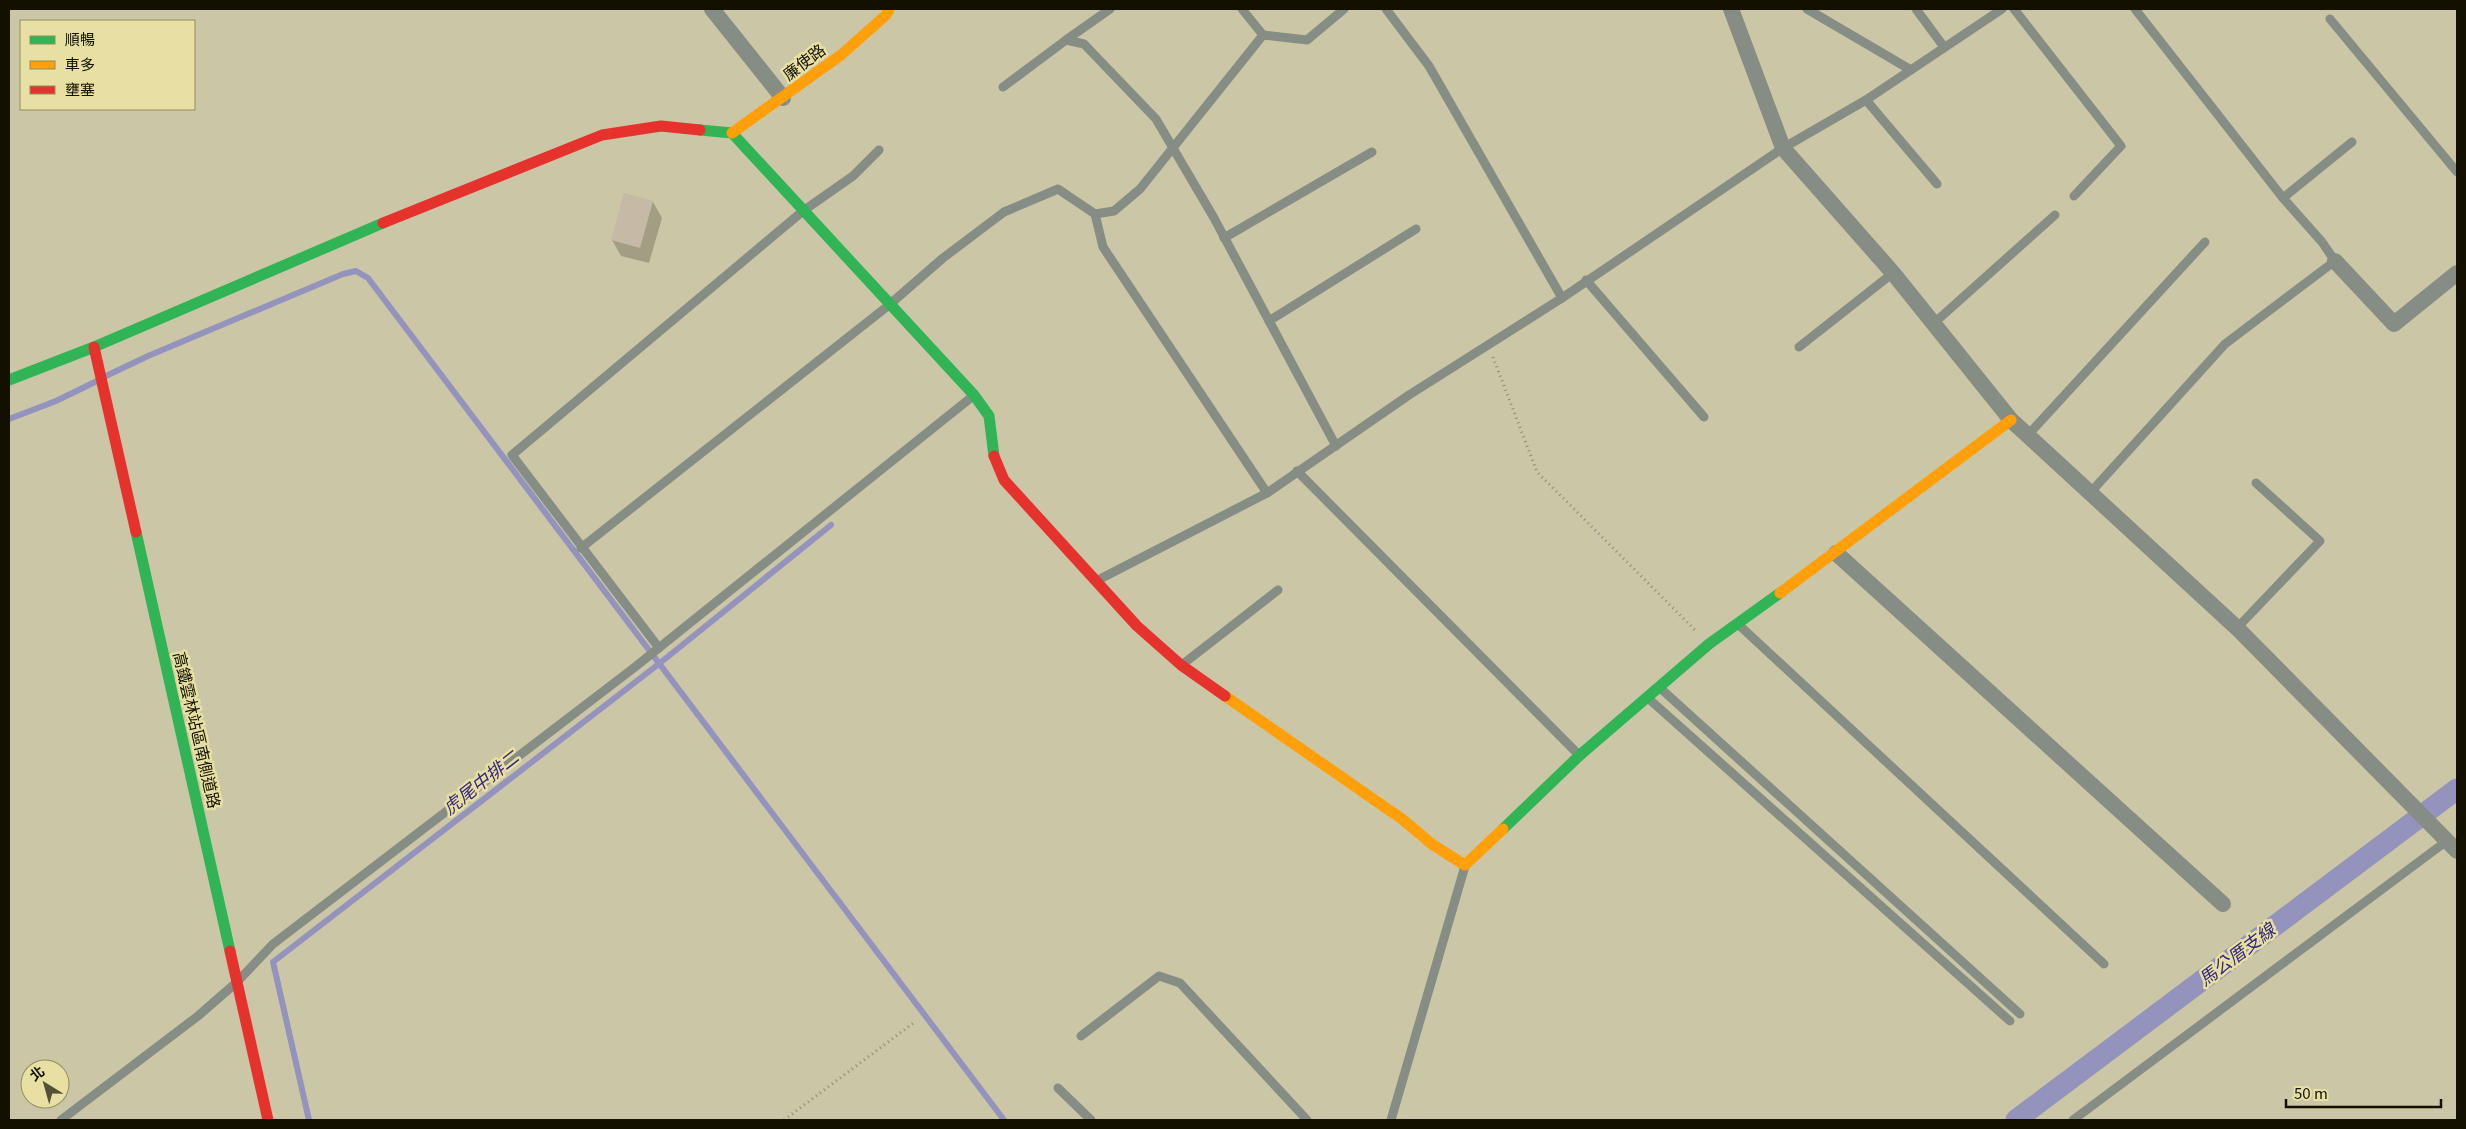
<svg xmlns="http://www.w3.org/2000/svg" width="2466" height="1129" font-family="Georgia,'Noto Sans TC',serif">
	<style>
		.shadow { fill: #0003 }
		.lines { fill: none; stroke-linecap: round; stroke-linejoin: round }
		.stream { stroke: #9493bd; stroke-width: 6 }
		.canal { stroke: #9493bd; stroke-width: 21 }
		.building { fill: #c6b9a5 }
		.path { stroke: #898c7f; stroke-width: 3; stroke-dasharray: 1 4; stroke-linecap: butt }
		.lane { stroke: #858d84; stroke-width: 9 }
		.street { stroke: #858d84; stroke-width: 16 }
		.fast { stroke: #30b455; stroke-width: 11 }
		.slow { stroke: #ff9f0a; stroke-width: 11 }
		.jam { stroke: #e5322d; stroke-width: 11 }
		.labels { text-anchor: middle; stroke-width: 5; stroke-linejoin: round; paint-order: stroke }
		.street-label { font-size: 16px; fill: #131000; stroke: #e7e0a2 }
		.water-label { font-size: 18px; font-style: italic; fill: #33277e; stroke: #e7e0a2 }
	</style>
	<rect width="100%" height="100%" fill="#cbc6a5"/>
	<polygon class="shadow" points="625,195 653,202 662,218 649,263 621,256 612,240"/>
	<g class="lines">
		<g class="stream">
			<polyline points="106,376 148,356 343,274 356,271 368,278 1004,1120"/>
			<polyline points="9,419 56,401 97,381"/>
			<polyline points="309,1120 273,962 660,663 831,525"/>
		</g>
		<polyline class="canal" points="2016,1120 2457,789"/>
	</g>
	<polygon class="building" points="624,193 653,201 640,248 611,240"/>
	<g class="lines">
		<g class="path">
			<polyline points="1493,357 1537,472 1695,630"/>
			<polyline points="784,1120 916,1021"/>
		</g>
		<g class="lane">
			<polyline points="1242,9 1263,35 1307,40 1344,9"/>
			<polyline points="1386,9 1429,66 1562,298"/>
			<polyline points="1807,9 1911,70"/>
			<polyline points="1916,9 1944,47"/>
			<polyline points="2014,9 2121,146 2074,196"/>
			<polyline points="2330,19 2457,172"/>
			<polyline points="1066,40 1110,9"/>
			<polyline points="1003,87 1066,40 1084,44 1156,119 1214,218 1336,446"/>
			<polyline points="1866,100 1937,184"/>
			<polyline points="2283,198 2352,142"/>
			<polyline points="1095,214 1103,247 1267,493"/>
			<polyline points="1224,238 1372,152"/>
			<polyline points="1586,280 1704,417"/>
			<polyline points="1269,321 1416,229"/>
			<polyline points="1933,324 2055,215"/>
			<polyline points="1799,347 1893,273"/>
			<polyline points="2027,436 2205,242"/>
			<polyline points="1297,471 1578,754"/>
			<polyline points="2090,493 2225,344 2335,261 2322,242 2283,198 2135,9"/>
			<polyline points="581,548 889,305 943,258 1004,212 1058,189 1095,214 1114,211 1140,189 1263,35"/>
			<polyline points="1098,580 1267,493 1409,395 1562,298 1783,148 1866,100 2002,9"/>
			<polyline points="1739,625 2104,964"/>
			<polyline points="2237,628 2320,541 2256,483"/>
			<polyline points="659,648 512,455 803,211 853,176 879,150"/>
			<polyline points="1183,664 1278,590"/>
			<polyline points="1659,687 2020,1014"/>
			<polyline points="1649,699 2010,1021"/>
			<polyline points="1081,1036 1159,976 1180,983 1307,1120"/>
			<polyline points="1058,1088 1091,1120"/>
			<polyline points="61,1120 198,1016 237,982 273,944 635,667 973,396"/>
			<polyline points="1391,1120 1465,866"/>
			<polyline points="2073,1120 2448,840"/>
		</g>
		<g class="street">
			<polyline points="712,9 783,98"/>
			<polyline points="1731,9 1783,148 1893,273 2011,420 2237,628 2457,851"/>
			<polyline points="2335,261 2394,324 2457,273"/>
			<polyline points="1836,553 2223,904"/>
		</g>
		<g class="fast">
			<polyline points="700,130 732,133 974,395 989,416 994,456"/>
			<polyline points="9,380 94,347 383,223"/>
			<polyline points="136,532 230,951"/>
			<polyline points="1503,829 1580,755 1709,644 1780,593"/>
		</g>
		<g class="slow">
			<polyline points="732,133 841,55 886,15 889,9"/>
			<polyline points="1780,593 2011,420"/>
			<polyline points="1225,696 1402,819 1433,845 1465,865 1503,829"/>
		</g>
		<g class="jam">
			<polyline points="383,223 602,135 661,126 700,130"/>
			<polyline points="94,347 136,532"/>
			<polyline points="994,456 1004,480 1137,626 1181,665 1225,696"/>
			<polyline points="230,951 268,1120"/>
		</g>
	</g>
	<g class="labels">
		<g class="street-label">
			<text transform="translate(804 62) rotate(-37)" y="6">廉使路</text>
			<text transform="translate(197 730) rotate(77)" y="6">高鐵雲林站區南側道路</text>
		</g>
		<g class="water-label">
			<text transform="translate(481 783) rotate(-38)" y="6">虎尾中排二</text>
			<text transform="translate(2237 955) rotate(-37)" y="6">馬公厝支線</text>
		</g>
	</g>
	<rect width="2466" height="1129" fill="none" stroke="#131000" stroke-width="20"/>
	<rect x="20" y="20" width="175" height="90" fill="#e7e0a2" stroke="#928d61"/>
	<rect x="30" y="36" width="25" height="8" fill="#30b455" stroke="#928d61"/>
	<text x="65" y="45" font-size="15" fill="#131000">順暢</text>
	<rect x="30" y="61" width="25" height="8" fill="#ff9f0a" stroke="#928d61"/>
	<text x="65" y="70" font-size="15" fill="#131000">車多</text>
	<rect x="30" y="86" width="25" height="8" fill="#e5322d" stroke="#928d61"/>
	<text x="65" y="95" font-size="15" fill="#131000">壅塞</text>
	<g transform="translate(45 1084) rotate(323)"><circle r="24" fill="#e7e0a2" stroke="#928d61"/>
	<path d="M0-4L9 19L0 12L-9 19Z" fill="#53503a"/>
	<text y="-8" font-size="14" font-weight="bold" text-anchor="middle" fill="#131000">北</text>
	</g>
	<path d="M2286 1099v8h155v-8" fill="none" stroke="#131000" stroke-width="2.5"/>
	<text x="2294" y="1099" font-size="15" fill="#131000" stroke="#e7e0a2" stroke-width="4" paint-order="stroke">50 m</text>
</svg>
